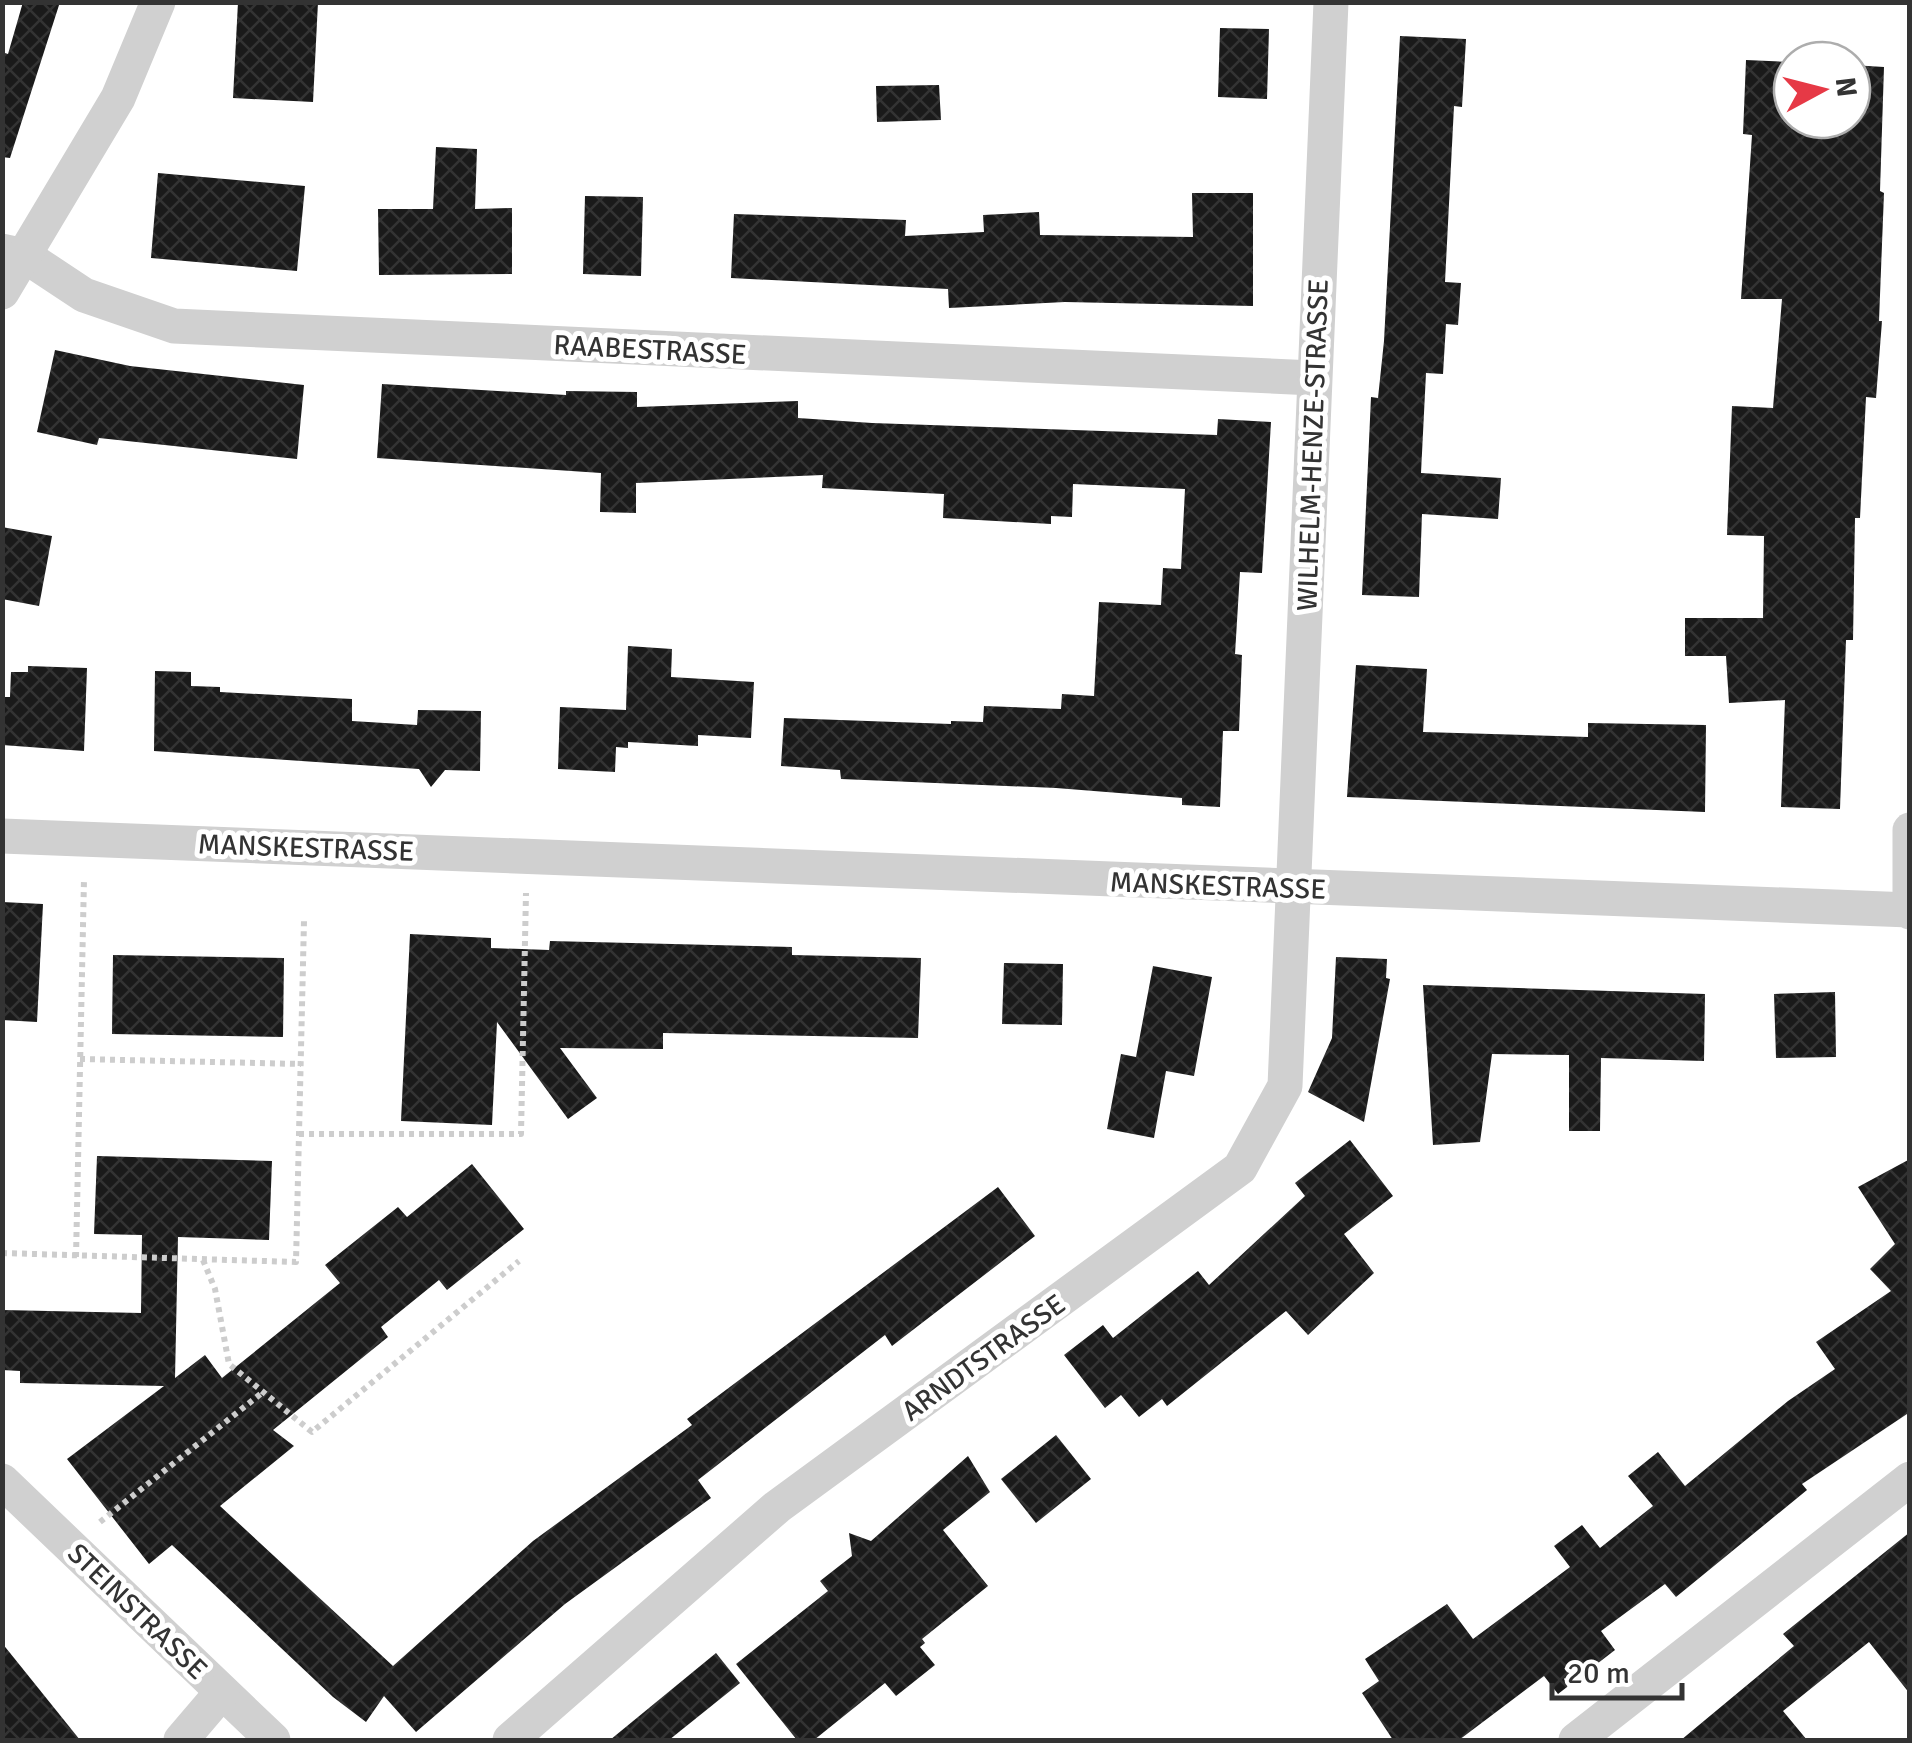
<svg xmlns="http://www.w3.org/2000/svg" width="1912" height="1743" font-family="Signika,sans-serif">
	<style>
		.building { fill: url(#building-cross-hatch) }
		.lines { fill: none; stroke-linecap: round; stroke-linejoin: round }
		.path { stroke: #cdcdcd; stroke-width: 6; stroke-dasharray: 5 5; stroke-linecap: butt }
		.street { stroke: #d0d0d0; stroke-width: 35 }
		.labels { text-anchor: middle; stroke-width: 10; stroke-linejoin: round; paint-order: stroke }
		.street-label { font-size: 28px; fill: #333; stroke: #fff }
	</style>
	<defs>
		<pattern id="building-cross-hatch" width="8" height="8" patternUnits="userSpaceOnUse" patternTransform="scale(2.5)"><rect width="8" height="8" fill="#1a1a1a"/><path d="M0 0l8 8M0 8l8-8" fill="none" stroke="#333"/></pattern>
	</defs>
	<rect width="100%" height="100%" fill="#fff"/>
	<g class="building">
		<polygon points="23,2 60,2 10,158 2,157 2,52 8,54"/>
		<polygon points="238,2 318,2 313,102 233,98"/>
		<polygon points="1220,28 1269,29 1267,99 1218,97"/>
		<polygon points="1400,36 1466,39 1462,107 1454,106 1445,282 1461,283 1458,325 1446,324 1443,374 1426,373 1421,473 1501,478 1498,519 1422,514 1419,597 1362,595 1371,397 1378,398 1384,341"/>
		<polygon points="1746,60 1792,62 1792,120 1852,120 1852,65 1884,67 1880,191 1884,193 1879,321 1882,321 1876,398 1866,397 1860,518 1855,518 1853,640 1846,640 1840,809 1781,807 1785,700 1729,703 1726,656 1685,656 1685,618 1763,618 1764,536 1727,535 1732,406 1773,408 1782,299 1741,299 1752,135 1743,134"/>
		<polygon points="939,85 941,120 877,122 876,86"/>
		<polygon points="436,147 477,149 475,209 512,208 512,274 379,275 378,209 433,209"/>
		<polygon points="158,173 305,186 297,271 151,258"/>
		<polygon points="1192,193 1253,193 1253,306 1065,302 949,308 948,289 731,278 734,214 906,220 905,236 984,232 983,215 1039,212 1040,235 1193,237"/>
		<polygon points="585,196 643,197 641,276 583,274"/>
		<polygon points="55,350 130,366 304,385 297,459 99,438 97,445 37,432"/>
		<polygon points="382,384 566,395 566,391 637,392 637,407 798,401 798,418 872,423 1217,435 1218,419 1271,422 1262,573 1240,572 1235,654 1242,655 1239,731 1223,731 1220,807 1182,805 1182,798 1056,788 841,779 840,770 781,766 784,718 951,724 951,721 983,722 984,706 1061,709 1062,694 1094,696 1099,602 1161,605 1163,568 1181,569 1185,489 1073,484 1072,517 1051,516 1051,524 943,518 944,494 822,488 823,475 636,483 636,513 600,512 601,473 377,458"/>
		<polygon points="2,527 52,536 39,606 2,599"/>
		<polygon points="628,646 672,649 671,677 754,682 751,738 698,735 698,746 628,742 628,748 616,747 615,772 558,769 560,707 626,710"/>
		<polygon points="1356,665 1427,669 1423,732 1588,737 1588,723 1706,725 1705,812 1347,797"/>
		<polygon points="28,666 87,668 84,751 2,745 2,697 10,697 11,672 28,672"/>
		<polygon points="155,671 191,672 191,686 220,687 220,692 352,699 352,721 417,725 418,710 481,711 480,771 445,770 431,787 419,769 154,751"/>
		<polygon points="2,902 43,904 37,1022 2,1020"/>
		<polygon points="410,934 491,938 491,948 549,950 550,941 792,947 792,955 921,958 918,1038 663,1033 663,1049 560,1048 597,1098 568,1119 497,1022 492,1125 401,1121"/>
		<polygon points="113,955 284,958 283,1037 112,1034"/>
		<polygon points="1336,957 1387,959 1386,978 1390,979 1364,1122 1308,1092 1332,1038"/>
		<polygon points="1004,963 1063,964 1062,1025 1002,1024"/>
		<polygon points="1153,966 1212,977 1194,1076 1166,1071 1154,1138 1107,1129 1121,1054 1136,1057"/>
		<polygon points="1423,985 1705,994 1704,1061 1601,1058 1600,1131 1569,1131 1569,1055 1492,1054 1480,1142 1433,1145"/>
		<polygon points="1835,992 1836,1057 1776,1058 1774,994"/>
		<polygon points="1350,1140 1393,1196 1344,1234 1374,1273 1308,1335 1286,1311 1167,1406 1162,1399 1139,1417 1121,1395 1105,1408 1064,1355 1103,1325 1113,1338 1198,1271 1209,1285 1305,1196 1295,1183"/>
		<polygon points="97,1156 272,1161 269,1240 178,1237 175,1378 205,1355 222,1378 340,1283 325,1265 398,1207 407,1217 472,1164 524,1229 447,1290 439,1280 381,1327 388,1337 273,1430 294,1446 220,1506 393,1666 533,1541 692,1425 687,1419 998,1187 1035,1236 892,1346 885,1335 698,1480 711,1498 565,1604 416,1732 384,1696 366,1722 333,1697 172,1545 149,1564 67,1459 164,1386 20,1383 20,1371 2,1370 2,1310 141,1313 142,1235 94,1234"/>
		<polygon points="1910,1159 1910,1412 1802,1484 1807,1490 1676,1597 1665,1584 1601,1631 1615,1650 1558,1694 1544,1676 1459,1740 1393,1740 1362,1693 1379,1681 1365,1659 1447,1604 1473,1639 1570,1567 1554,1546 1582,1525 1600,1548 1653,1506 1628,1476 1658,1452 1685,1486 1788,1401 1835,1369 1816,1342 1891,1291 1870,1269 1895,1244 1858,1187"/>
		<polygon points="1056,1435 1091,1479 1036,1523 1001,1479"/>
		<polygon points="968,1456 990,1492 943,1530 988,1586 922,1639 925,1643 920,1647 935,1665 896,1696 885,1683 814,1740 797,1740 736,1664 828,1591 820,1581 852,1556 849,1533 871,1541"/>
		<polygon points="1910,1532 1910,1694 1869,1642 1783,1711 1807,1740 1681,1740 1794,1646 1783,1634"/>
		<polygon points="2,1643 80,1740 2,1740"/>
		<polygon points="716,1653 740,1683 669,1740 610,1740"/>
	</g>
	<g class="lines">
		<g class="path">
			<polyline points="80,1059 301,1064"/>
			<polyline points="299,1134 521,1134 526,893"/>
			<polyline points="2,1253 296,1262 304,921"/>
			<polyline points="76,1257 84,879"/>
			<polyline points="203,1260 215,1289 229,1364 312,1432 519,1261"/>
			<polyline points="100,1522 263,1392"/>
		</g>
		<g class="street">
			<polyline points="2,251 25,256 84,295 174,326 1314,378"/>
			<polyline points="2,292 118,98 158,2"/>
			<polyline points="1910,830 1910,912"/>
			<polyline points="2,836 1910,910"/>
			<polyline points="2,1481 273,1740"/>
			<polyline points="181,1740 222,1692"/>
			<polyline points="510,1740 777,1507 1240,1168 1285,1086 1331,2"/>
			<polyline points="1576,1740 1910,1479"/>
		</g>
	</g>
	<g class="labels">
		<g class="street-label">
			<text transform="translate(650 349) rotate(3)" y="10">RAABESTRASSE</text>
			<text transform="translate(1312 445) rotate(-88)" y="10">WILHELM-HENZE-STRASSE</text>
			<text transform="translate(306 847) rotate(2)" y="10">MANSKESTRASSE</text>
			<text transform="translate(1218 885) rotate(2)" y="10">MANSKESTRASSE</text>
			<text transform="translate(983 1357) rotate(-36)" y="10">ARNDTSTRASSE</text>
			<text transform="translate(138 1611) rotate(44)" y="10">STEINSTRASSE</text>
		</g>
	</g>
	<rect width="1912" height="1743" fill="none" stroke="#333333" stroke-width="10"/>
	<g transform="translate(1822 90) rotate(83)"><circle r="48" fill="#ffffff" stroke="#adadad" stroke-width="2.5"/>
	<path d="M0-8L18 38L0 25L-18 38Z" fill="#e63946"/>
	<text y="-15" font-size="28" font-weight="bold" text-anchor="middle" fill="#333333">N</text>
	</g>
	<path d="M1552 1683v15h130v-15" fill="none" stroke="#333333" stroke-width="5"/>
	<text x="1567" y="1683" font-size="30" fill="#333333" stroke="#ffffff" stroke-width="8" paint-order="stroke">20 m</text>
</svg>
